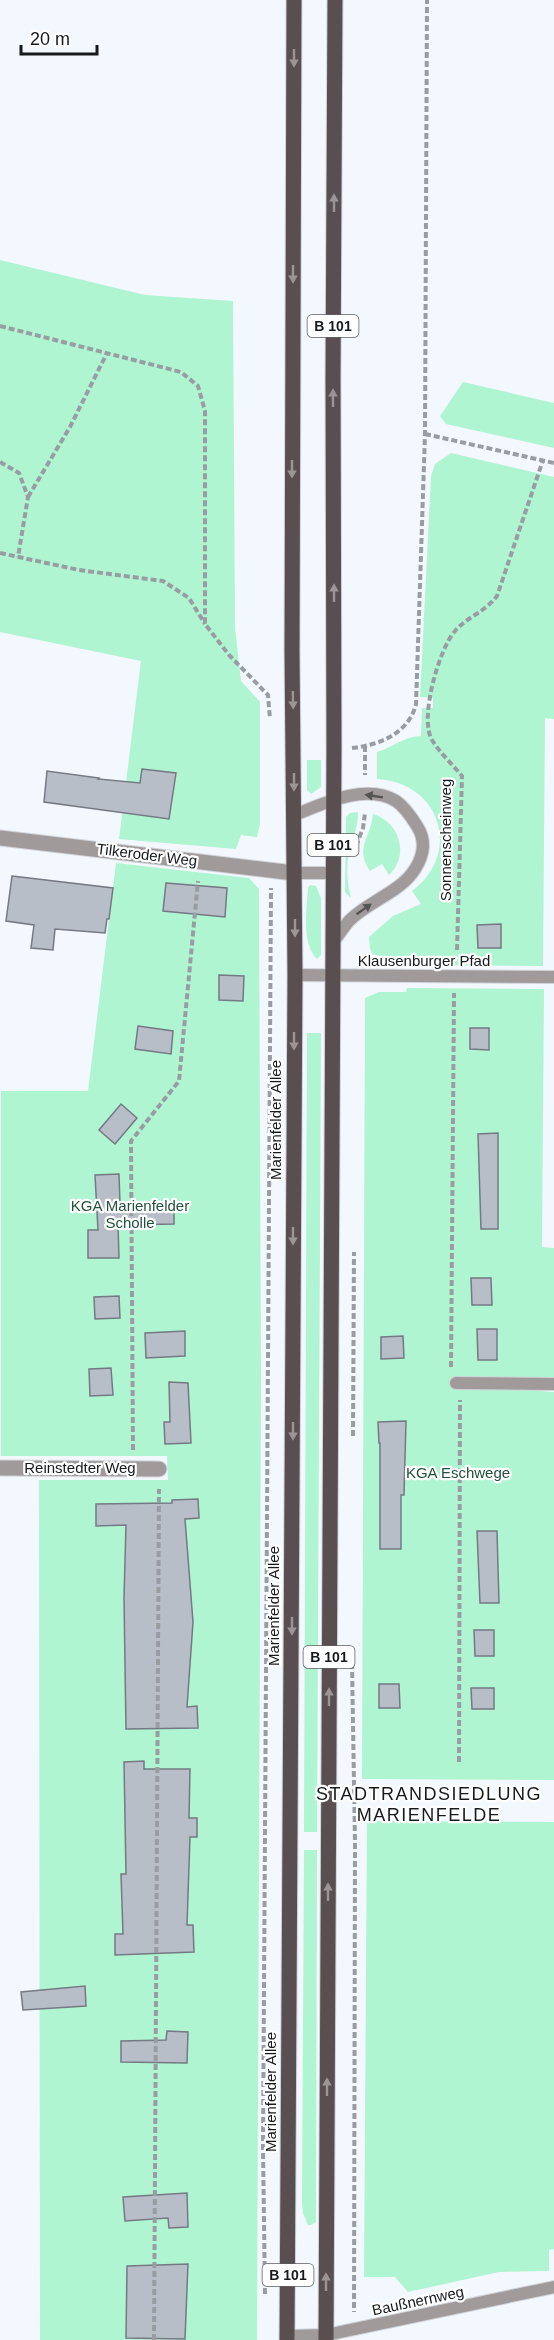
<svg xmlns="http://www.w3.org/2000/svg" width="554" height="2340" font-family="Helvetica,sans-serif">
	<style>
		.green { fill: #aff5d2 }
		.building { fill: #b8bec8; stroke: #747983; stroke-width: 1.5 }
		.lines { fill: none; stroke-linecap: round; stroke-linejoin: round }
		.service-casing { stroke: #d0d4da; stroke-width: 14 }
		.minor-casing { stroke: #d0d4da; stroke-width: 17 }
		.primary-casing { stroke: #d0d4da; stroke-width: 17 }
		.path { stroke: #999da2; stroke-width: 4; stroke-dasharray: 6 3; stroke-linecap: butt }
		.service { stroke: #a09a9a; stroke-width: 12 }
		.minor { stroke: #a09a9a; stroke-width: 15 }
		.primary { stroke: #594f50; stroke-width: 15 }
		.oneway { fill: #9b9596 }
		.oneway2 { fill: #555455 }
		.labels { text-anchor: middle; stroke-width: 4.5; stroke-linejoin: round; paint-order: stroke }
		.shield { fill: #fff; stroke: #5d5f61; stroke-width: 1.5 }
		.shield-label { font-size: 14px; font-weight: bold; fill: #171a1d }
		.street-label { font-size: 15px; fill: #171a1d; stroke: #fff }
		.park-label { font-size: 15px; fill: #22513c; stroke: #fff }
		.quarter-label { font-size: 18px; letter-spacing: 1.5px; fill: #171a1d; stroke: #fff }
	</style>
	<rect width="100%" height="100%" fill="#f3f7fe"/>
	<g class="green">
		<polygon points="0,260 145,295 233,301 235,628 241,681 260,702 260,824 257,837 241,835 236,849 119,839 141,661 0,632"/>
		<polygon points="463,382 554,403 554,448 446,424 440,416"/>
		<path d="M451,453l103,24v242l-9,-1 -2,248 -136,-1v-8l-27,-1 -8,-2 -2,-6 -1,-11 24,-21 28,-12 -9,-13c51,-38 28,-109 -35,-112v-27c16,-5 28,-16 44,-16l1,-28h11v-10l-13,-1 11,-221 4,-12z"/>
		<polygon points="307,760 321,760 321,787 311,794 307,790"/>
		<path d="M358,812c0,20 -8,29 -10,47 -2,14 0,26 3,39l-6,-6 1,-75 4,-4z"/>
		<path d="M373,814c27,8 37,42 16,61l-7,-11 -12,7c-16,-24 1,-33 3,-57z"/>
		<polygon points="116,863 249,878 259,889 261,1378 257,2340 40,2340 39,1480 168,1480 167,1456 1,1456 1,1091 88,1091"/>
		<path d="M310,885l6,1 5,12v57l-4,4c-16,-16 -10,-50 -9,-71z"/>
		<polygon points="407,988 544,989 542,1247 554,1248 554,1377 542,1377 541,1391 554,1392 554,1780 362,1779 365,998 379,992 406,992"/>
		<polygon points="307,1033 321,1033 317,1832 304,1832"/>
		<polygon points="367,1821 554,1822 554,2249 549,2250 549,2271 499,2272 408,2292 395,2277 364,2277"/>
		<polygon points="304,1850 317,1850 316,2222 311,2225 308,2225 303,2213 302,2204"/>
	</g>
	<g class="building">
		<polygon points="142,769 176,773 169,819 44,802 47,771 99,778 98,779 140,783"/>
		<polygon points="12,876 113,888 109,919 107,919 105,933 55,929 53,950 31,948 34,925 6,921"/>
		<polygon points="166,883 227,888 225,917 163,911"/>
		<polygon points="501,924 501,948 478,948 477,925"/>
		<polygon points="219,975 244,976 243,1001 219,1000"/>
		<polygon points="138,1026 173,1031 171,1054 135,1049"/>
		<polygon points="470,1028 489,1028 489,1050 470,1049"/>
		<polygon points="121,1104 137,1118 115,1144 99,1130"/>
		<polygon points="498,1133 498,1229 481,1229 478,1134"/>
		<polygon points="119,1174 120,1204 174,1203 174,1224 118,1225 119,1258 88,1258 88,1230 98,1230 95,1175"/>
		<polygon points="471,1278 491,1278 492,1305 472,1305"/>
		<polygon points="119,1296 120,1318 95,1319 94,1297"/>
		<polygon points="477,1329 497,1329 497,1360 478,1360"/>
		<polygon points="185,1331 185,1356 146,1358 145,1333"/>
		<polygon points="403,1336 404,1358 381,1359 381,1337"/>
		<polygon points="111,1368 113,1395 90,1396 89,1369"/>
		<polygon points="169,1382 188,1383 191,1443 165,1444 164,1422 170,1422"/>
		<polygon points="406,1421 404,1495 401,1495 401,1549 380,1549 380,1443 379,1443 378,1422"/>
		<polygon points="198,1499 199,1518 185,1519 193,1622 187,1707 197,1706 198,1728 126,1729 124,1598 126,1525 96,1526 96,1504 172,1503 172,1500"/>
		<polygon points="477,1531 497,1531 499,1603 480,1603"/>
		<polygon points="474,1630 494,1630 494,1656 475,1656"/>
		<polygon points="379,1684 399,1684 400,1708 379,1708"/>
		<polygon points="471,1688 494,1688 494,1709 472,1709"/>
		<polygon points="144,1761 144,1769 190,1769 189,1818 197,1818 197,1837 190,1837 187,1925 193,1925 194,1952 115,1955 115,1934 123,1934 121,1874 126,1874 124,1762"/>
		<polygon points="85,1986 86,2006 23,2010 21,1992"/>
		<polygon points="167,2031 188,2032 187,2063 121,2062 121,2041 166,2040"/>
		<polygon points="187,2193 188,2227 169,2228 168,2218 125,2221 123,2197"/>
		<polygon points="188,2264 185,2339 126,2338 127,2266"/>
	</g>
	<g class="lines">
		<g class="service-casing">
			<g id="service">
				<path d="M295,815c29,-12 71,-32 101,-14 9,6 16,17 21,25 9,14 7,29 -2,43 -14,23 -46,32 -65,51 -6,6 -11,15 -17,22"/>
				<polyline points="294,873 332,873"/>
				<polyline points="295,975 554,977"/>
				<polyline points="456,1383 554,1384"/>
				<polyline points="287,2336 326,2335 554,2287"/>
			</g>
		</g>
		<g class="minor-casing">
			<g id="minor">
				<polyline points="0,838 294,873"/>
				<polyline points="0,1468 159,1469"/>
			</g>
		</g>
		<g class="primary-casing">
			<g id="primary">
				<polyline points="287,2340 295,975 292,650 294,0"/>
				<polyline points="326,2340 334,748 333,378 335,0"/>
			</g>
		</g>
		<g class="path">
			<polyline points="0,326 181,372 198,386 205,411 205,624 229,655 268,695 270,719"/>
			<polyline points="425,434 554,463"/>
			<polyline points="0,462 19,473 28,497 18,557"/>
			<polyline points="28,497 70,427 107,353"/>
			<polyline points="0,553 79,570 163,581 189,598 205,624"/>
			<polyline points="365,746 365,775"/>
			<path d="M352,748c28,-3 57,-15 64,-44l9,-270 2,-434"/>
			<polyline points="356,846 363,828 365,813"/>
			<path d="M457,950l5,-174c-10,-12 -22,-23 -30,-36 -13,-22 7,-91 23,-109 12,-14 30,-19 42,-35l46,-136"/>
			<polyline points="451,1367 454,993"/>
			<polyline points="353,1436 354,1252"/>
			<polyline points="133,1450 131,1141 179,1081 198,881"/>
			<polyline points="352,1663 355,1842 354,2312"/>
			<polyline points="459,1762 460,1400"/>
			<polyline points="265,2294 263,2147 271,888"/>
			<polyline points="154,2340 159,1489"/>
		</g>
		<use href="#service" class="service"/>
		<use href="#minor" class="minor"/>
		<use href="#primary" class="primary"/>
	</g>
	<defs><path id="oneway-solid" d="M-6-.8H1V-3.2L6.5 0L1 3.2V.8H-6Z" transform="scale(1.5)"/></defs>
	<g class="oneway">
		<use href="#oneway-solid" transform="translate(294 58) rotate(90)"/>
		<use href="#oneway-solid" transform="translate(334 203) rotate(-90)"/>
		<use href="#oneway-solid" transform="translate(293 274) rotate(90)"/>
		<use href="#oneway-solid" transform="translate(333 398) rotate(-90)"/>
		<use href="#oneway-solid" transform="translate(292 469) rotate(90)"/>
		<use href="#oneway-solid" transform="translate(334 593) rotate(-90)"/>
		<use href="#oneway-solid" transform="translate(293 700) rotate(89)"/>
		<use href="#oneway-solid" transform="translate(294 782) rotate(90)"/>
		<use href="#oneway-solid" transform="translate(295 928) rotate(90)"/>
		<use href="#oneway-solid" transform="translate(294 1041) rotate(90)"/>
		<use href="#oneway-solid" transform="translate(293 1236) rotate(90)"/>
		<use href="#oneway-solid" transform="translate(293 1431) rotate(90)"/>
		<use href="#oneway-solid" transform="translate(292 1626) rotate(90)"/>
		<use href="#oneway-solid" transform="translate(329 1697) rotate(-90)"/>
		<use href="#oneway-solid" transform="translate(328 1892) rotate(-90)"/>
		<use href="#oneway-solid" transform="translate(327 2087) rotate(-90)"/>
		<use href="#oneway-solid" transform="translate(326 2282) rotate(-90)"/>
	</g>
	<g class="oneway2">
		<use href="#oneway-solid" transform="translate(374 796) rotate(-171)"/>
		<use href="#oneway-solid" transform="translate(364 909) rotate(-35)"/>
	</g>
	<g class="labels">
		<g class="shield">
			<rect x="307.5" y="315" width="51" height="22" rx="4.5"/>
			<rect x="307.5" y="834" width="51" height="22" rx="4.5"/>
			<rect x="303.5" y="1646" width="51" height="22" rx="4.5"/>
			<rect x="262.5" y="2264" width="51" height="22" rx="4.5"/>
		</g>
		<g class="shield-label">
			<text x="333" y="331">B 101</text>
			<text x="333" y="850">B 101</text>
			<text x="329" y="1662">B 101</text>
			<text x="288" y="2280">B 101</text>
		</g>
		<g class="street-label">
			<text transform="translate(446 840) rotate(-90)" y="5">Sonnenscheinweg</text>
			<text transform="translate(147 855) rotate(7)" y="5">Tilkeroder Weg</text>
			<text x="424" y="966">Klausenburger Pfad</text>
			<text transform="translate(276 1120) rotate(-90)" y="5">Marienfelder Allee</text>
			<text x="80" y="1473">Reinstedter Weg</text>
			<text transform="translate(274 1606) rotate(-90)" y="5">Marienfelder Allee</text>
			<text transform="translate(271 2092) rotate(-90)" y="5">Marienfelder Allee</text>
			<text transform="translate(418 2301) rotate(-12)" y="5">Baußnernweg</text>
		</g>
		<g class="park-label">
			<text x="130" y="1211">KGA Marienfelder<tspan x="130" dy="17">Scholle</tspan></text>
			<text x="458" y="1478">KGA Eschwege</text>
		</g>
		<g class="quarter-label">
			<text x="429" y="1800">STADTRANDSIEDLUNG<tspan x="429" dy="21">MARIENFELDE</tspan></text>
		</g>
	</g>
	<path d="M21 45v9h76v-9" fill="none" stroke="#171a1d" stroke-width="3"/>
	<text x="30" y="45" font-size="18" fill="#171a1d" stroke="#ffffff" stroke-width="4.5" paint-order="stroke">20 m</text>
</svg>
